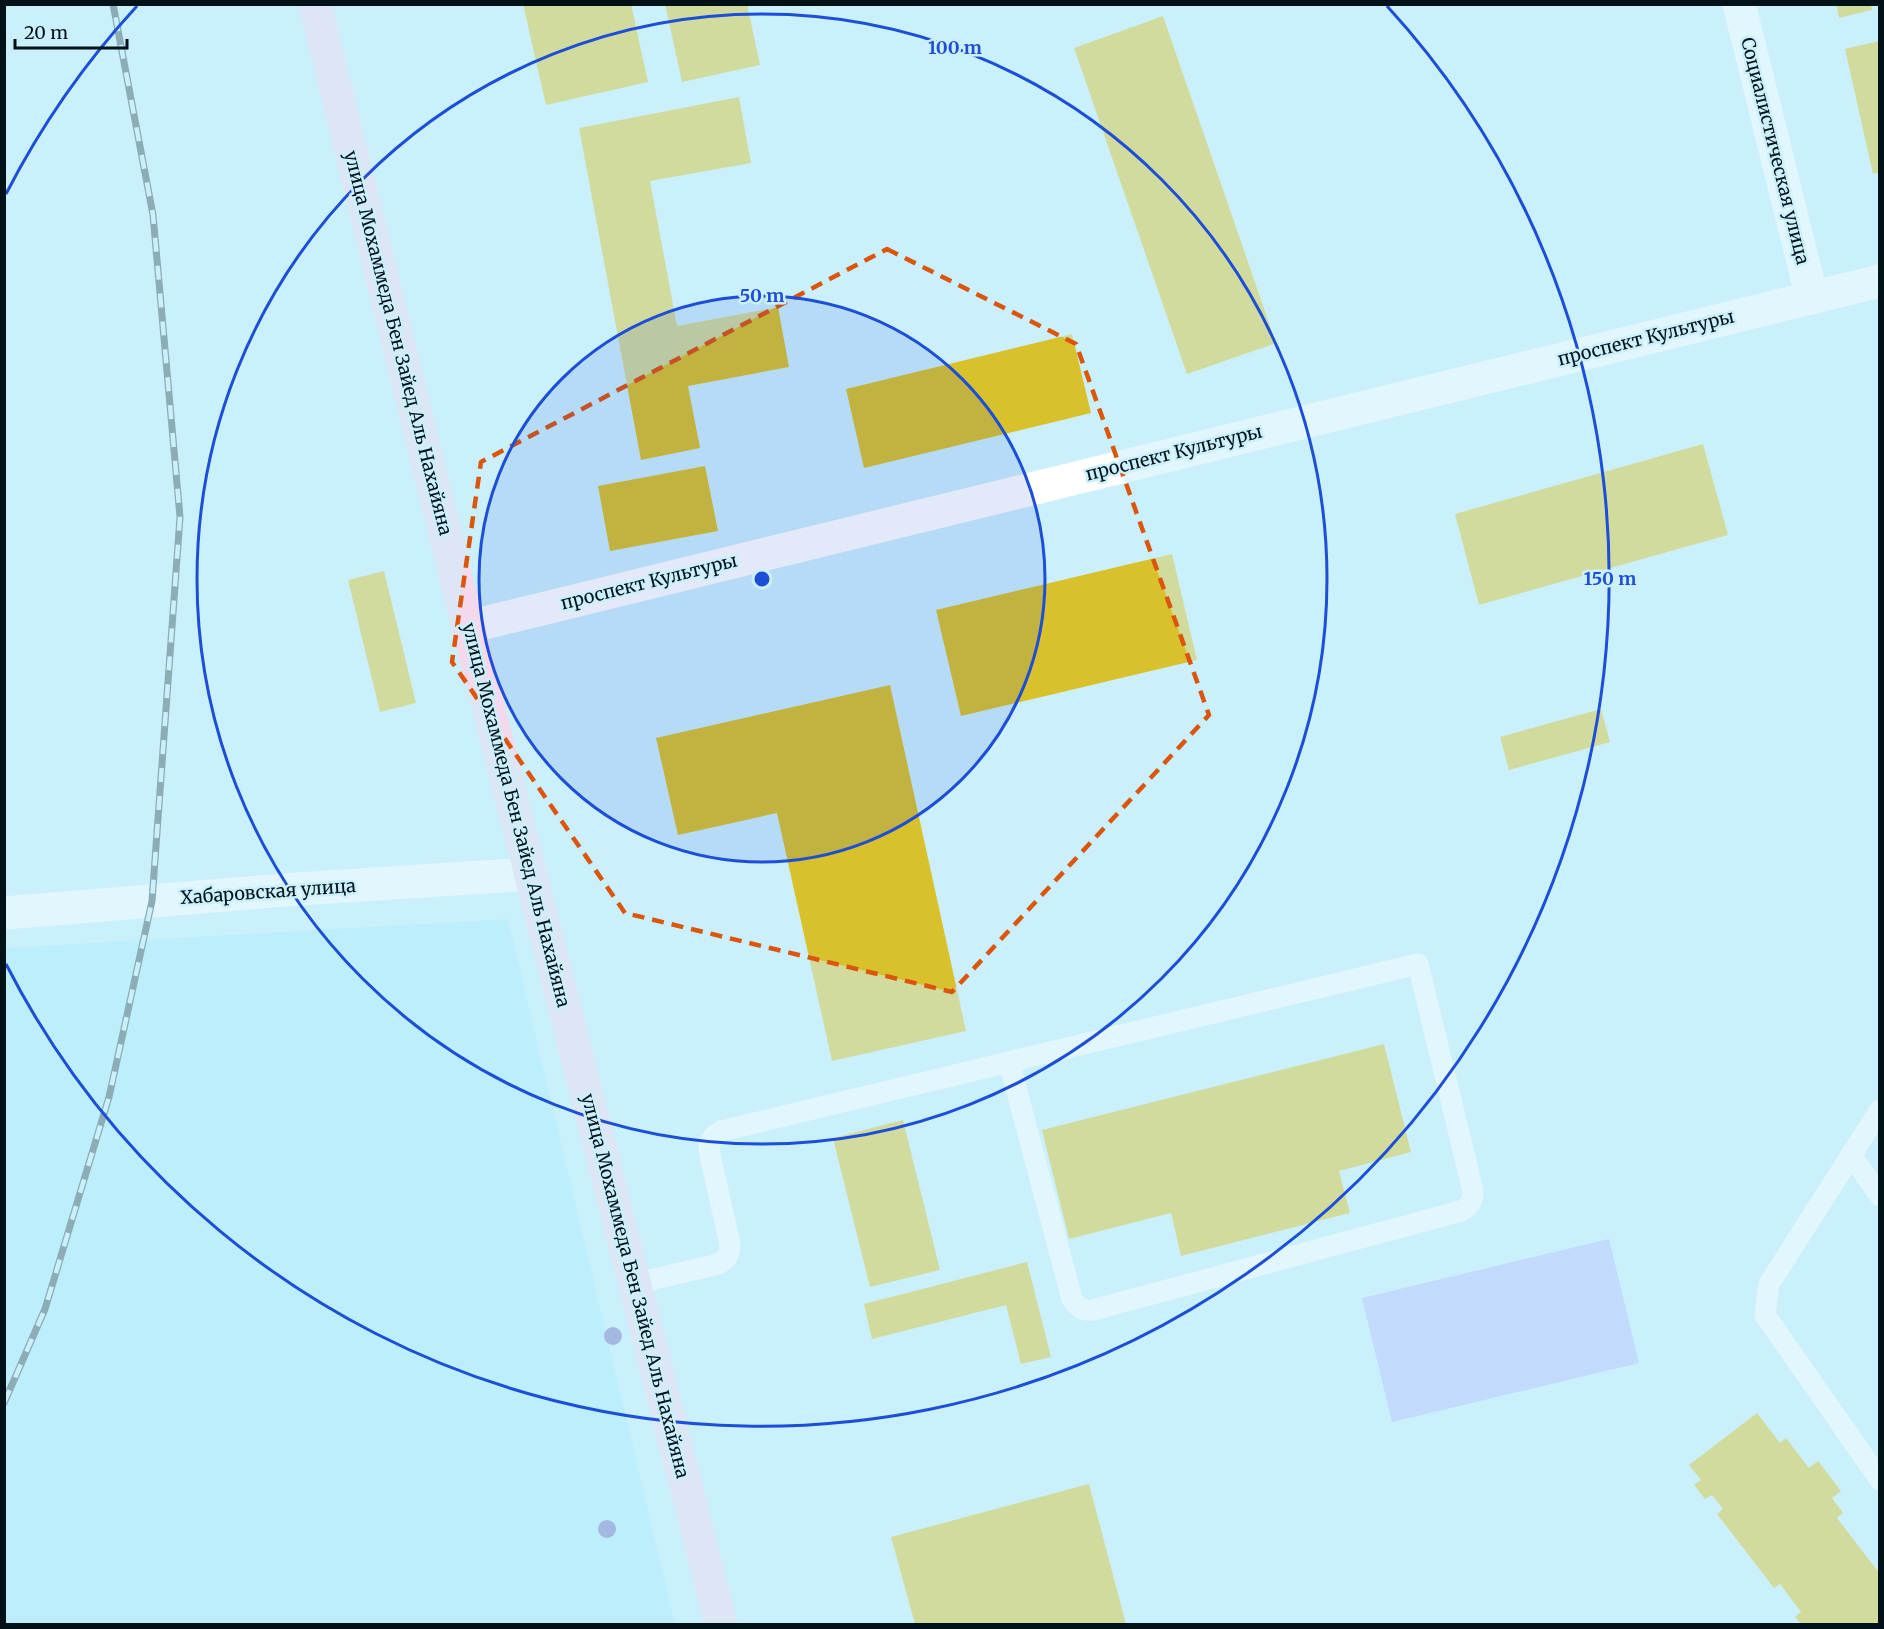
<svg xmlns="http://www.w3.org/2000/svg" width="1884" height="1629" font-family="Merriweather,serif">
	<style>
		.built { fill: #aceafd }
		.green { fill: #b8befd }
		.building { fill: #d9c12b }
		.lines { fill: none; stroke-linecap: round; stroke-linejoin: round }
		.lane { stroke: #fff; stroke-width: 21 }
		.street { stroke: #fff; stroke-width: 33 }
		.secondary { stroke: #f3d9eb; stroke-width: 33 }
		.rail-casing { stroke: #425962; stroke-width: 7 }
		.rail { stroke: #cbf0fc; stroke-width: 4.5; stroke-dasharray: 14; stroke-linecap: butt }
		.tree { fill: #7575c2 }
		.marked { fill: none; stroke: #dc550d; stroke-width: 4.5; stroke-dasharray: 12 8; stroke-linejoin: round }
		.ring { fill: none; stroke: #1d4ed8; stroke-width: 3 }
		.labels { text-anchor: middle; stroke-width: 5; stroke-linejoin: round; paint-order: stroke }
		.street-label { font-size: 18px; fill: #001118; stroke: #cbf0fc }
		.centre { fill: #1d4ed8; stroke: #cbf0fc; stroke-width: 3 }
		.ring-label { font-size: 18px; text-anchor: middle; font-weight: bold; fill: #1d4ed8; stroke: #cbf0fc; stroke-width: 5; stroke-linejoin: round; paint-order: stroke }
	</style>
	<rect width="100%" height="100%" fill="#cbf0fc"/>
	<polygon class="built" points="508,919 675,1624 5,1624 5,948"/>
	<polygon class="green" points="1609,1239 1639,1363 1392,1422 1362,1298"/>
	<g class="building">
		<polygon points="523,4 631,4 648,82 546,105"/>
		<polygon points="665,4 747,4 760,65 682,82"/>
		<polygon points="1836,4 1871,4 1872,10 1839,18"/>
		<polygon points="1163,16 1276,343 1187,374 1074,48"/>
		<polygon points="1879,41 1880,172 1873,174 1845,49"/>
		<polygon points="739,97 751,163 650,181 677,326 778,307 789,367 688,386 700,448 641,460 579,128"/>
		<polygon points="1072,334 1091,413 864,468 846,389"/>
		<polygon points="1703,444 1728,535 1479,605 1455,514"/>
		<polygon points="705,466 718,531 610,551 598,486"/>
		<polygon points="1172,554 1197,660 961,716 936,610"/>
		<polygon points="384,571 416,703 380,712 348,580"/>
		<polygon points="890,685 966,1031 832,1061 777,813 678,835 656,738"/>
		<polygon points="1601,709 1610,742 1509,770 1500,737"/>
		<polygon points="1384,1044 1411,1152 1339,1171 1350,1213 1181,1256 1171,1213 1069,1239 1042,1130"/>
		<polygon points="903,1120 940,1270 870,1287 833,1138"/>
		<polygon points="1027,1262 1051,1357 1021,1364 1006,1305 872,1339 864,1304"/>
		<polygon points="1757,1413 1780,1443 1786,1438 1809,1468 1818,1461 1841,1491 1832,1498 1843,1513 1837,1518 1880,1574 1880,1624 1801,1624 1795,1617 1801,1612 1780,1584 1774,1588 1717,1514 1723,1509 1712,1495 1705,1499 1694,1485 1701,1480 1689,1465"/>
		<polygon points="1089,1484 1126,1624 915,1624 891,1537"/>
	</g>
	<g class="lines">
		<g class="lane">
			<polyline points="1880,1110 1769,1284 1765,1315 1880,1480"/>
			<polyline points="1851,1155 1880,1196"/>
			<path d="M634,1284l84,-20c9,-5 12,-9 12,-20l-21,-93c0,-10 3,-15 12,-20l697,-167 55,227c0,10 -3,15 -12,20l-368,99c-11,1 -15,-2 -21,-11l-63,-237"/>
		</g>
		<g class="street">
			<polyline points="1739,4 1812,298"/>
			<polyline points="468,627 1880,281"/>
			<polyline points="4,913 297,889 531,874"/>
		</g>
		<polyline class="secondary" points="315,4 468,627 721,1624"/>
		<g class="rail-casing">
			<polyline id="rail" points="4,1403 45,1309 109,1097 152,901 180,517 153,215 113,4"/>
		</g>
		<use href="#rail" class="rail"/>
	</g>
	<g class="tree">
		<circle cx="613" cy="1336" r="9"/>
		<circle cx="607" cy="1529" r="9"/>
	</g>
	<path d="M0 0H1884V1629H0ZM887,249l189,95 133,371 -257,277 -327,-79 -173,-251 29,-200z" fill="#cbf0fc" fill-opacity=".55" fill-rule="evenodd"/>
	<path class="marked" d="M887,249l189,95 133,371 -257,277 -327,-79 -173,-251 29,-200z"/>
	<circle cx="762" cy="579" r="283" fill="#1d4ed8" fill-opacity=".12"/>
	<g class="ring">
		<circle cx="762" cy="579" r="283"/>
		<circle cx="762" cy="579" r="565"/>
		<path d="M6 194A848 848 0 0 1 137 6M1387 6A848 848 0 1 1 6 964"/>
	</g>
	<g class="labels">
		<g class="street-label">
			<text transform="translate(1775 151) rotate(76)" y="6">Социалистическая улица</text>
			<text transform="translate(1646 338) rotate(-14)" y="6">проспект Культуры</text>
			<text transform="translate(398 343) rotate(76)" y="6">улица Мохаммеда Бен Зайед Аль Нахайяна</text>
			<text transform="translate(1174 453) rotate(-14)" y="6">проспект Культуры</text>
			<text transform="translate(649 582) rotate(-14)" y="6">проспект Культуры</text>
			<text transform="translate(516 815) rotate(76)" y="6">улица Мохаммеда Бен Зайед Аль Нахайяна</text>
			<text transform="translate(268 892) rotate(-4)" y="6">Хабаровская улица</text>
			<text transform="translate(635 1286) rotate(76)" y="6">улица Мохаммеда Бен Зайед Аль Нахайяна</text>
		</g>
	</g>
	<circle cx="762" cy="579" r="9" class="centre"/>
	<g class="ring-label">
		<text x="955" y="54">100 m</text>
		<text x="762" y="302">50 m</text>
		<text x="1610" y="585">150 m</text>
	</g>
	<rect width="1884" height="1629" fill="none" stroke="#001118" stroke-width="12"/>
	<path d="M15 39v9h112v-9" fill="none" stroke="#001118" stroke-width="3"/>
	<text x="24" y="39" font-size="18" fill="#001118" stroke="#cbf0fc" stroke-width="4.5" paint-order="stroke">20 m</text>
</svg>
